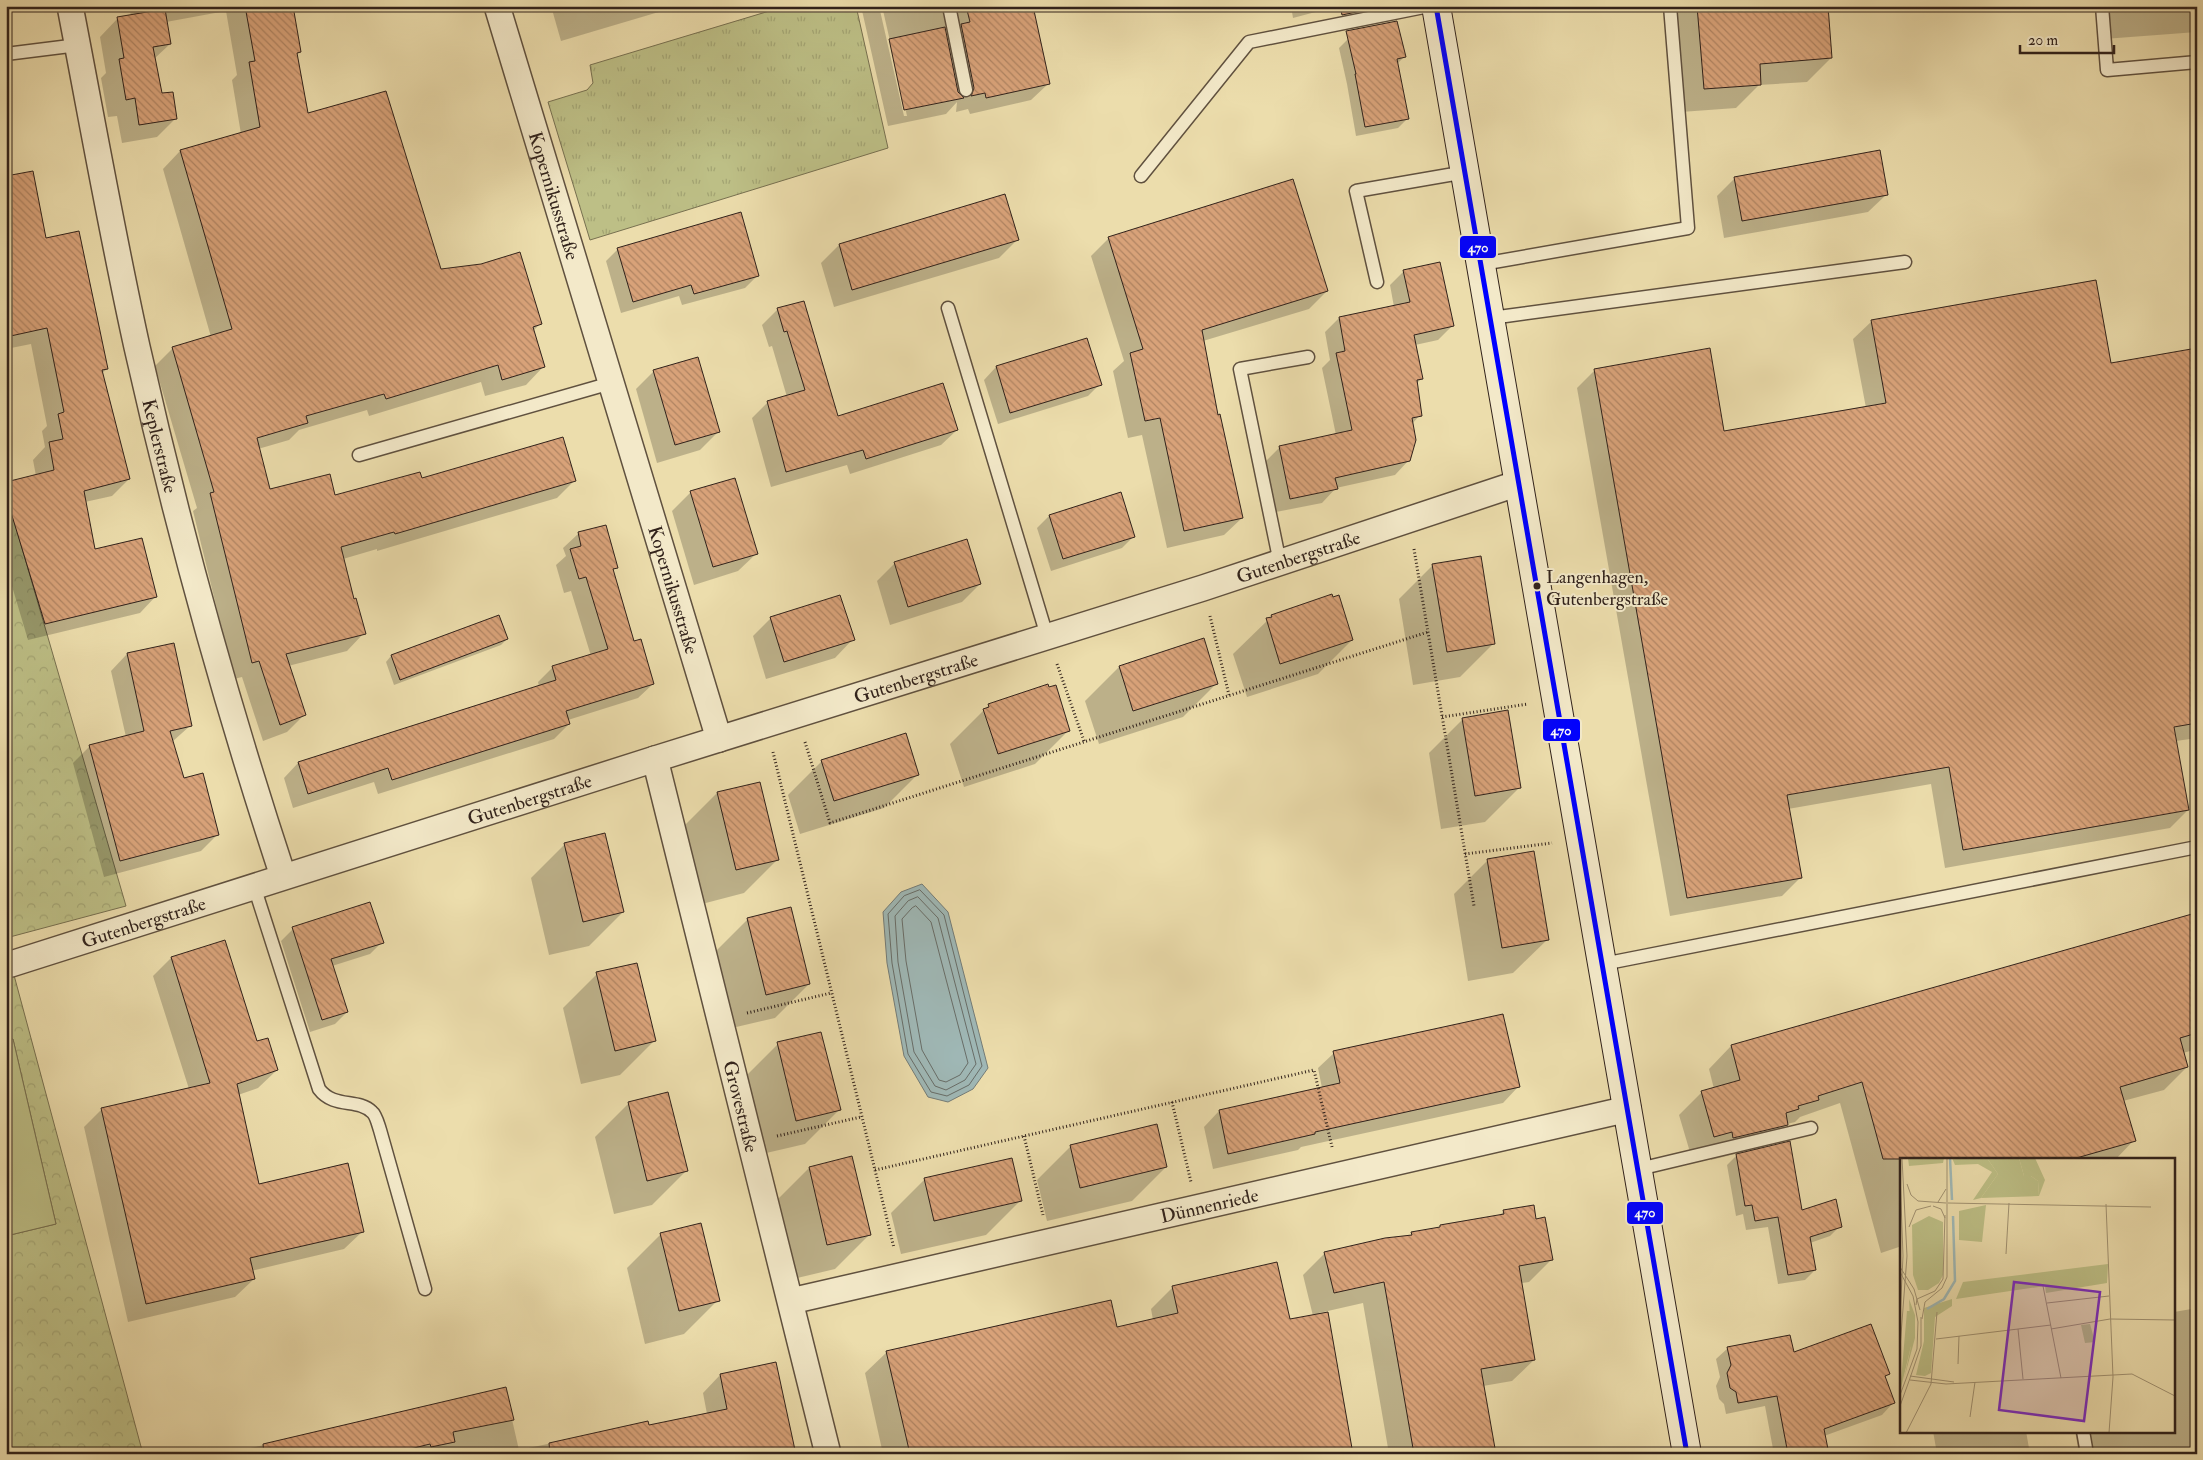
<svg xmlns="http://www.w3.org/2000/svg" width="2203" height="1460" font-family="'IM FELL Double Pica',serif">
	<style>
		.grass { fill: url(#grass-tufts); stroke: #777050 }
		.forest { fill: url(#forest-crowns); stroke: #777050 }
		.park { fill: #bdbf86; stroke: #777050 }
		.water { fill: #9fb8b6; stroke: #737c78 }
		.shadow { fill: #0003 }
		.lines { fill: none; stroke-linecap: round; stroke-linejoin: round }
		.shore { stroke: #686d68; stroke-width: 1 }
		.building { fill: url(#building-back-hatch); stroke: #31221b }
		.lane-casing { stroke: #60513f; stroke-width: 15 }
		.street-casing { stroke: #60513f; stroke-width: 28 }
		.secondary-casing { stroke: #31221b; stroke-width: 30 }
		.path { stroke: #31221b; stroke-width: 3; stroke-dasharray: 1 2.5; stroke-linecap: butt }
		.lane { stroke: #f3e9c9; stroke-width: 12 }
		.street { stroke: #f3e9c9; stroke-width: 25 }
		.secondary { stroke: #f3e9c9; stroke-width: 28 }
		.bus-1-casing { stroke: #f3e9c9; stroke-width: 9 }
		.bus-1 { stroke: #00f; stroke-width: 5 }
		.bus-dot { fill: #31221b; stroke: #f3e9c9; stroke-width: 2 }
		.labels { text-anchor: middle; stroke-width: 4; stroke-linejoin: round; paint-order: stroke }
		.bus-label { font-size: 18px; fill: #31221b; stroke: #f3e9c9; text-anchor: start }
		.street-label { font-size: 19px; fill: #31221b; stroke: #f3e9c9 }
		.inset-river { fill: none; stroke: #9fb8b6; stroke-width: 2.5 }
		.inset-road { fill: none; stroke: #a19272; stroke-width: 1 }
		.view { fill: #7b2cbf; fill-opacity: 0.15; stroke: #7b2cbf; stroke-width: 2.5 }
		.inset-edge { fill: none; stroke: #31221b; stroke-width: 2.5 }
		.line-badge { stroke: #f3e9c9; stroke-width: 2 }
		.badge-label { font-size: 14px; text-anchor: middle; font-weight: bold; fill: #fff }
	</style>
	<defs>
		<pattern id="grass-tufts" width="24" height="20" patternUnits="userSpaceOnUse" patternTransform="scale(1.25)"><rect width="24" height="20" fill="#bdbf86"/><path d="M3 7l-1-3M5 7V3M7 7l1-3M15 17l-1-3M17 17v-4M19 17l1-3" fill="none" stroke="#a3a473"/></pattern>
		<pattern id="forest-crowns" width="20" height="18" patternUnits="userSpaceOnUse" patternTransform="scale(1.25)"><rect width="20" height="18" fill="#bdbf86"/><path d="M2 6a3 3 0 1 1 6 0M12 15a3 3 0 1 1 6 0" fill="none" stroke="#a3a473"/></pattern>
		<pattern id="building-back-hatch" width="6" height="6" patternUnits="userSpaceOnUse" patternTransform="scale(1.25)"><rect width="6" height="6" fill="#d8a279"/><path d="M-1 5l2 2M0 0l6 6M5-1l2 2" fill="none" stroke="#b08462"/></pattern>
	</defs>
	<rect width="100%" height="100%" fill="#ecddac"/>
	<filter id="stains"><feTurbulence type="fractalNoise" baseFrequency=".004" numOctaves="4"/><feColorMatrix values="0 0 0 0 .2 0 0 0 0 .09 0 0 0 0 .02 0 0 0 .5 -.17"/></filter>
	<radialGradient id="worn" r=".72"><stop offset=".6" stop-color="#630" stop-opacity="0"/><stop offset="1" stop-color="#630" stop-opacity=".3"/></radialGradient>
	<polygon class="grass" points="786,6 856,6 888,148 590,240 548,102 587,90 593,83 590,65"/>
	<g class="forest">
		<polygon points="6,493 126,906 6,938"/>
		<polygon points="6,948 11,964 143,1454 6,1454 6,1236 56,1224 13,1039 6,1041"/>
	</g>
	<polygon class="park" points="13,1039 56,1224 6,1236 6,1041"/>
	<polygon class="water" points="922,884 948,912 988,1068 973,1089 948,1102 928,1097 904,1056 887,963 883,912 901,892"/>
	<g class="shadow">
		<polygon points="129,6 291,6 300,52 296,55 307,115 440,270 540,324 533,331 543,367 526,385 485,396 481,382 369,416 367,410 299,430 289,440 258,449 269,491 334,497 422,480 574,481 557,498 377,551 377,549 343,559 364,633 347,651 288,666 304,715 287,732 263,741 242,677 234,679 193,511 197,508 155,366 173,348 211,337 163,169 180,151 241,134 232,80 237,75 226,11 166,22 170,44 154,59 161,95 176,118 157,137 122,143 117,116 108,117 101,78 106,73 100,37 118,18 131,16"/>
		<polygon points="551,6 679,6 561,41"/>
		<polygon points="861,6 879,6 904,116 907,116 882,6 1031,6 1048,84 1031,100 970,114 968,109 956,112 957,102 946,114 888,126"/>
		<polygon points="1291,6 1338,6 1293,18"/>
		<polygon points="1672,6 1827,6 1831,58 1807,82 1759,85 1736,108 1681,112"/>
		<polygon points="2102,6 2197,6 2197,32 2104,39"/>
		<polygon points="1348,39 1404,57 1397,64 1407,119 1398,128 1356,136 1347,84 1339,48"/>
		<polygon points="6,177 45,239 107,369 101,374 129,479 112,496 85,502 94,551 156,596 140,613 28,640 6,566 6,484 36,476 33,460 45,447 42,431 47,426 31,344 6,349"/>
		<polygon points="1735,178 1887,194 1868,212 1724,238 1717,196"/>
		<polygon points="1004,196 1017,240 999,258 834,307 821,263 839,245"/>
		<polygon points="1109,238 1327,291 1309,309 1203,341 1217,416 1242,518 1224,535 1167,548 1142,435 1128,438 1113,371 1124,361 1091,256"/>
		<polygon points="618,249 757,276 745,288 682,305 679,296 621,313 606,261"/>
		<polygon points="1404,271 1452,326 1438,340 1415,345 1421,379 1416,384 1420,415 1412,424 1409,460 1395,475 1336,488 1322,503 1276,512 1266,461 1280,447 1336,435 1322,368 1330,360 1325,332 1339,318 1394,307 1390,285"/>
		<polygon points="778,309 837,418 957,430 941,445 850,474 847,465 771,487 752,418 768,402 787,397 772,346 769,347 762,325"/>
		<polygon points="1872,321 2110,365 2197,350 2197,738 2176,741 2188,810 2170,828 1945,868 1931,784 1788,809 1801,877 1782,896 1670,916 1577,388 1595,370 1723,433 1866,408 1853,339"/>
		<polygon points="996,367 1100,384 1088,396 998,424 984,380"/>
		<polygon points="654,371 718,432 700,450 657,463 636,389"/>
		<polygon points="734,479 757,553 738,571 694,585 672,511 690,493"/>
		<polygon points="1049,516 1134,536 1122,548 1051,571 1037,528"/>
		<polygon points="605,526 616,567 612,571 633,643 653,684 638,698 568,720 569,724 554,739 378,794 374,782 293,808 284,778 298,763 539,687 538,682 553,667 591,656 571,591 564,593 556,565 566,556 563,548 578,534"/>
		<polygon points="895,563 980,584 962,602 890,625 877,581"/>
		<polygon points="1433,565 1494,643 1460,677 1413,685 1399,599"/>
		<polygon points="1332,599 1352,640 1318,674 1247,697 1233,654 1272,616"/>
		<polygon points="498,616 507,639 501,645 394,685 386,662 391,656"/>
		<polygon points="771,618 853,639 835,658 766,679 753,636"/>
		<polygon points="173,644 191,725 172,742 183,780 218,834 201,851 104,877 73,763 90,746 126,737 111,671 127,654"/>
		<polygon points="1119,667 1217,683 1183,717 1099,744 1085,701"/>
		<polygon points="989,705 1069,730 1035,764 964,787 950,744"/>
		<polygon points="1463,719 1519,788 1485,822 1441,829 1429,753"/>
		<polygon points="822,761 918,774 884,808 800,834 788,795"/>
		<polygon points="759,783 778,859 744,893 702,904 683,827 717,793"/>
		<polygon points="565,844 623,912 589,946 549,955 531,878"/>
		<polygon points="1488,860 1548,939 1513,973 1468,981 1454,894"/>
		<polygon points="748,919 809,984 775,1018 732,1028 714,953"/>
		<polygon points="293,929 382,942 370,954 332,966 347,1012 335,1024 310,1032 281,941"/>
		<polygon points="2197,929 2197,1049 2183,1053 2187,1067 2164,1090 2123,1101 2134,1140 2116,1159 1902,1159 1902,1246 1881,1253 1840,1103 1800,1117 1795,1122 1787,1124 1762,1149 1801,1212 1840,1226 1830,1236 1810,1243 1815,1270 1805,1280 1778,1284 1768,1227 1746,1230 1743,1214 1736,1216 1727,1165 1739,1153 1711,1160 1710,1154 1692,1159 1679,1115 1702,1092 1714,1089 1709,1069 1731,1046"/>
		<polygon points="171,958 277,1070 258,1088 238,1095 258,1185 363,1231 344,1249 251,1271 254,1279 235,1297 128,1322 84,1127 102,1109 189,1089 153,976"/>
		<polygon points="597,974 654,1041 620,1075 581,1084 563,1008"/>
		<polygon points="778,1044 839,1110 805,1144 762,1154 744,1078"/>
		<polygon points="1334,1053 1518,1087 1503,1103 1301,1147 1298,1150 1213,1169 1204,1127 1219,1111 1322,1088 1318,1068"/>
		<polygon points="629,1103 686,1171 652,1205 614,1214 595,1137"/>
		<polygon points="1071,1146 1166,1167 1132,1201 1047,1221 1037,1180"/>
		<polygon points="809,1168 869,1235 835,1269 793,1279 775,1202"/>
		<polygon points="925,1179 1020,1201 986,1235 901,1254 891,1213"/>
		<polygon points="1504,1211 1535,1220 1551,1260 1529,1282 1521,1283 1534,1360 1512,1381 1483,1386 1494,1454 1389,1454 1363,1303 1319,1313 1351,1454 883,1454 865,1373 887,1352 1116,1328 1153,1320 1151,1309 1173,1287 1289,1320 1313,1316 1303,1275 1325,1253 1498,1217"/>
		<polygon points="661,1234 718,1300 684,1334 645,1344 627,1268"/>
		<polygon points="2197,1308 2197,1454 2079,1454 2075,1431 2174,1431 2174,1312"/>
		<polygon points="1728,1348 1793,1354 1888,1374 1884,1378 1893,1403 1882,1415 1824,1436 1828,1454 1758,1454 1773,1449 1765,1406 1726,1414 1724,1404 1719,1399 1716,1386 1720,1377 1716,1359"/>
		<polygon points="720,1375 793,1450 789,1454 225,1454 505,1389 519,1450 647,1423 648,1427 707,1414 703,1393"/>
		<polygon points="1933,1431 2026,1431 2030,1454 1937,1454"/>
	</g>
	<g class="lines">
		<g class="shore">
			<polygon points="920,890 944,915 982,1066 969,1085 947,1096 931,1092 908,1054 892,963 888,914 904,896"/>
			<polygon points="918,897 938,918 976,1064 965,1080 946,1090 935,1086 914,1052 898,962 895,916 908,901"/>
			<polygon points="916,906 931,922 968,1063 960,1075 946,1082 939,1080 922,1050 906,961 902,919 912,908"/>
		</g>
	</g>
	<g class="building">
		<polygon points="245,6 293,6 301,52 297,53 308,113 386,91 441,269 481,264 520,252 542,324 533,327 545,367 502,380 498,365 386,399 384,394 306,416 308,423 257,438 270,489 330,474 335,495 420,472 422,478 563,437 576,481 395,534 394,532 341,547 354,599 356,598 366,634 286,654 306,715 280,725 259,661 252,663 210,493 214,492 172,347 232,329 180,150 260,127 249,62 255,61"/>
		<polygon points="966,6 1033,6 1050,84 986,98 985,93 971,96 974,88 961,24 970,22"/>
		<polygon points="1340,6 1386,6 1342,15"/>
		<polygon points="1697,6 1828,6 1832,58 1760,64 1761,85 1704,89"/>
		<polygon points="165,9 171,44 153,47 162,93 173,92 177,119 139,125 135,98 126,100 119,59 124,58 117,17"/>
		<polygon points="1397,21 1406,57 1397,59 1409,119 1365,127 1355,74 1356,74 1346,31"/>
		<polygon points="945,27 958,92 964,98 904,110 889,39"/>
		<polygon points="1880,150 1888,195 1742,221 1734,177"/>
		<polygon points="33,171 46,238 79,231 108,369 102,370 130,479 84,491 95,549 142,538 157,597 45,624 6,496 6,482 54,470 49,442 63,439 58,414 64,412 47,328 6,337 6,176"/>
		<polygon points="1293,179 1328,291 1202,330 1218,415 1220,414 1243,518 1184,531 1160,418 1145,421 1130,353 1143,349 1108,237"/>
		<polygon points="1005,194 1019,240 852,290 839,244"/>
		<polygon points="741,212 759,276 694,294 691,285 633,302 617,248"/>
		<polygon points="1440,262 1454,326 1414,335 1423,379 1417,380 1422,416 1412,418 1416,440 1410,461 1335,478 1338,489 1290,499 1279,446 1352,430 1336,353 1345,351 1339,317 1410,302 1403,270"/>
		<polygon points="2096,280 2111,363 2197,348 2197,723 2174,727 2189,810 1963,850 1949,767 1787,795 1802,878 1687,898 1594,369 1710,348 1724,431 1886,403 1871,320"/>
		<polygon points="804,301 838,416 943,383 958,430 866,459 863,450 786,472 767,401 805,390 787,331 784,332 777,308"/>
		<polygon points="1087,338 1102,385 1010,413 996,366"/>
		<polygon points="698,357 720,432 675,445 653,370"/>
		<polygon points="735,478 758,554 713,567 690,491"/>
		<polygon points="1121,492 1135,537 1063,559 1049,515"/>
		<polygon points="606,525 618,568 613,569 634,641 641,639 654,684 566,711 570,724 392,780 388,768 308,794 298,762 556,680 552,666 608,649 586,577 579,579 570,549 581,546 578,532"/>
		<polygon points="967,539 981,584 908,607 894,562"/>
		<polygon points="1481,556 1495,644 1447,652 1432,564"/>
		<polygon points="1332,594 1333,597 1339,595 1353,640 1280,664 1266,618 1272,617 1271,615"/>
		<polygon points="840,595 855,640 784,662 770,617"/>
		<polygon points="499,615 508,639 400,680 391,655"/>
		<polygon points="1204,638 1218,684 1133,711 1119,666"/>
		<polygon points="174,643 192,726 170,731 184,778 203,773 219,835 120,861 89,745 144,731 127,653"/>
		<polygon points="1048,684 1049,687 1056,685 1070,731 998,754 983,709 989,707 988,704"/>
		<polygon points="1508,710 1521,788 1475,796 1462,718"/>
		<polygon points="906,733 919,775 834,801 821,760"/>
		<polygon points="760,782 779,860 736,870 717,792"/>
		<polygon points="605,833 624,912 583,922 564,843"/>
		<polygon points="1534,851 1549,940 1502,948 1487,859"/>
		<polygon points="370,902 384,943 331,959 348,1012 322,1020 292,927"/>
		<polygon points="791,907 810,984 766,995 747,918"/>
		<polygon points="2192,914 2197,931 2197,1033 2180,1038 2188,1067 2120,1087 2136,1141 2073,1159 1883,1159 1862,1082 1818,1096 1819,1100 1798,1106 1799,1109 1786,1113 1788,1125 1733,1138 1732,1132 1714,1137 1701,1091 1740,1080 1731,1045"/>
		<polygon points="225,940 257,1041 268,1038 278,1070 237,1084 259,1184 348,1163 364,1232 250,1258 255,1279 146,1304 101,1108 210,1083 171,957"/>
		<polygon points="637,963 656,1041 615,1051 596,972"/>
		<polygon points="1503,1014 1520,1087 1315,1132 1315,1134 1228,1154 1219,1110 1340,1083 1333,1051"/>
		<polygon points="821,1032 841,1110 796,1121 777,1042"/>
		<polygon points="668,1092 688,1171 647,1181 628,1102"/>
		<polygon points="1157,1124 1167,1167 1080,1188 1070,1145"/>
		<polygon points="1790,1141 1802,1210 1836,1199 1842,1227 1810,1237 1816,1270 1788,1275 1778,1217 1755,1221 1752,1205 1745,1206 1736,1154"/>
		<polygon points="852,1156 871,1235 827,1245 809,1167"/>
		<polygon points="1012,1158 1022,1201 934,1221 924,1178"/>
		<polygon points="1534,1205 1536,1219 1545,1217 1553,1260 1519,1266 1535,1360 1481,1369 1496,1454 1414,1454 1384,1282 1334,1293 1324,1252 1385,1238 1412,1235 1411,1232 1440,1227 1440,1225 1504,1214 1503,1210"/>
		<polygon points="701,1223 720,1301 679,1311 660,1233"/>
		<polygon points="1277,1262 1290,1319 1328,1312 1353,1454 910,1454 886,1351 1111,1300 1117,1327 1178,1313 1172,1286"/>
		<polygon points="1871,1324 1890,1374 1885,1376 1895,1403 1824,1429 1829,1454 1788,1454 1777,1396 1738,1403 1736,1392 1730,1388 1727,1373 1731,1365 1727,1347 1790,1335 1794,1352"/>
		<polygon points="776,1362 795,1450 777,1454 550,1454 549,1443 648,1421 649,1425 727,1409 720,1374"/>
		<polygon points="506,1387 514,1420 453,1432 455,1442 431,1447 430,1444 390,1454 264,1454 263,1444"/>
	</g>
	<g class="lines">
		<g class="lane-casing">
			<g id="lane">
				<polyline points="949,6 966,90"/>
				<polyline points="2102,6 2107,70 2197,62"/>
				<polyline points="6,54 78,45"/>
				<polyline points="1141,176 1249,42 1429,6"/>
				<polyline points="1482,264 1688,228 1670,6"/>
				<polyline points="1377,282 1356,191 1466,172"/>
				<polyline points="948,308 1047,636"/>
				<polyline points="1491,318 1905,262"/>
				<polyline points="359,455 611,383"/>
				<polyline points="1280,563 1240,369 1308,357"/>
				<path d="M254,886l65,203c15,20 39,9 53,23 4,3 6,12 8,18l45,159"/>
				<polyline points="1603,964 2197,847"/>
				<polyline points="1639,1169 1811,1128"/>
				<polyline points="2083,1431 2087,1454"/>
			</g>
		</g>
		<g class="street-casing">
			<g id="street">
				<path id="s1" d="M70,6c22,114 42,228 67,341 40,178 89,356 146,529"/>
				<path id="s2" d="M497,6l222,733"/>
				<path id="s3" d="M655,759l173,695"/>
				<path id="s4" d="M11,964l644,-205 548,-171 316,-105"/>
				<path id="s5" d="M791,1301l837,-192"/>
			</g>
		</g>
		<g class="secondary-casing">
			<polyline id="secondary" points="1436,6 1687,1454"/>
		</g>
		<g class="path">
			<polyline points="1414,549 1474,906"/>
			<polyline points="1210,616 1229,695"/>
			<polyline points="1057,664 1084,741"/>
			<polyline points="1442,717 1528,704"/>
			<polyline points="805,742 830,823 1428,632"/>
			<polyline points="773,752 894,1248"/>
			<polyline points="1465,854 1552,843"/>
			<polyline points="747,1013 831,993"/>
			<polyline points="1172,1102 1191,1182"/>
			<polyline points="777,1136 861,1117"/>
			<polyline points="1024,1136 1043,1215"/>
			<polyline points="875,1170 1314,1070 1332,1147"/>
		</g>
		<use href="#lane" class="lane"/>
		<use href="#street" class="street"/>
		<use href="#secondary" class="secondary"/>
		<g class="bus-1-casing">
			<polyline id="bus-1" points="1436,6 1687,1454"/>
		</g>
		<use href="#bus-1" class="bus-1"/>
	</g>
	<circle class="bus-dot" cx="1537" cy="586" r="4.5"/>
	<g class="labels">
		<g class="bus-label">
			<text x="1546" y="583">Langenhagen,<tspan x="1546" dy="22">Gutenbergstraße</tspan></text>
		</g>
		<g class="street-label">
			<text dy="7" stroke="none"><textPath href="#s2" startOffset="198">Kopernikusstraße</textPath></text>
			<text dy="7" stroke="none"><textPath href="#s1" startOffset="449">Keplerstraße</textPath></text>
			<text dy="7" stroke="none"><textPath href="#s4" startOffset="1350">Gutenbergstraße</textPath></text>
			<text dy="7" stroke="none"><textPath href="#s2" startOffset="610">Kopernikusstraße</textPath></text>
			<text dy="7" stroke="none"><textPath href="#s4" startOffset="949">Gutenbergstraße</textPath></text>
			<text dy="7" stroke="none"><textPath href="#s4" startOffset="544">Gutenbergstraße</textPath></text>
			<text dy="7" stroke="none"><textPath href="#s4" startOffset="139">Gutenbergstraße</textPath></text>
			<text dy="7" stroke="none"><textPath href="#s3" startOffset="358">Grovestraße</textPath></text>
			<text dy="7" stroke="none"><textPath href="#s5" startOffset="429">Dünnenriede</textPath></text>
		</g>
	</g>
	<g transform="translate(1900 1158)">
		<rect width="275" height="275" fill="#ecddac"/>
		<path d="M87,0h32l5,18h7l7,5 1,15 -58,2 17,-24zM86,47l-4,37 -23,-2v-29zM7,153h4v35l-11,46zM190,166l5,18 -10,1 -4,-18z" fill="#bdbf86"/>
		<path d="M8,0h36l-1,5 -34,3zM52,0h35l11,16 -17,24 -8,2 19,-28 -14,-8 -23,1zM119,0h16l10,22 -6,16 -1,-15 -7,-5h-7zM29,58l14,6v53l-4,8 -11,7h-10l-5,-15 -1,-50zM208,106l-1,19 -61,10 -1,-7 -89,13 7,-17zM9,141l6,16v23l-11,41 7,-33zM52,141v7l-17,11 -4,56 -6,3 -9,-1 8,-34v-33z" fill="#bdbf86"/>
		<path class="inset-river" d="M50,0l2,42M27,151l17,-10 11,-18 -2,-65"/>
		<path class="inset-road" d="M0,15l3,83 -3,62M7,26l4,11 7,6 28,2M38,44l8,-13M48,45l203,4M206,46l7,173 -4,56M33,48l8,3 4,9M9,69l7,-17 15,-4M106,96l3,-51M0,109l14,22 6,21M0,114l13,24 5,26 -1,27 -11,30M143,128l18,92M147,145l62,-7M16,147l1,-6 18,-8 8,-12 2,-64M22,161l3,-17 17,-14 5,-11v-119M118,171l5,50M151,171l59,-10 65,1M36,181l115,-14M0,190l7,-92 -5,-98M58,206l1,-28M10,218l44,6M10,222l36,4 186,-10 43,22M9,223l12,-35v-29M0,237l6,-16M0,248l9,-25M70,259l5,-35M6,275l25,-49 6,-72"/>
		<path class="view" d="M114,124l86,10 -16,129 -85,-11z"/>
		<rect width="275" height="275" class="inset-edge"/>
	</g>
	<g class="line-badge">
		<rect x="1459" y="235" width="38" height="24" rx="5" fill="#00f"/>
		<rect x="1542" y="718" width="39" height="24" rx="5" fill="#00f"/>
		<rect x="1626" y="1201" width="38" height="24" rx="5" fill="#00f"/>
	</g>
	<g class="badge-label">
		<text x="1478" y="252">470</text>
		<text x="1561" y="735">470</text>
		<text x="1645" y="1217">470</text>
	</g>
	<rect width="2203" height="1460" fill="none" stroke="#ecddac" stroke-width="25"/>
	<rect x="8" y="8" width="2188" height="1445" fill="none" stroke="#31221b" stroke-width="2.5"/>
	<rect x="12" y="12" width="2178" height="1435" fill="none" stroke="#31221b"/>
	<path d="M2020 45v8h94v-8" fill="none" stroke="#31221b" stroke-width="2.5"/>
	<text x="2028" y="45" font-size="15" fill="#31221b" stroke="#f3e9c9" stroke-width="4" paint-order="stroke">20 m</text>
	<rect width="100%" height="100%" filter="url(#stains)"/>
	<rect width="100%" height="100%" fill="url(#worn)"/>
</svg>
